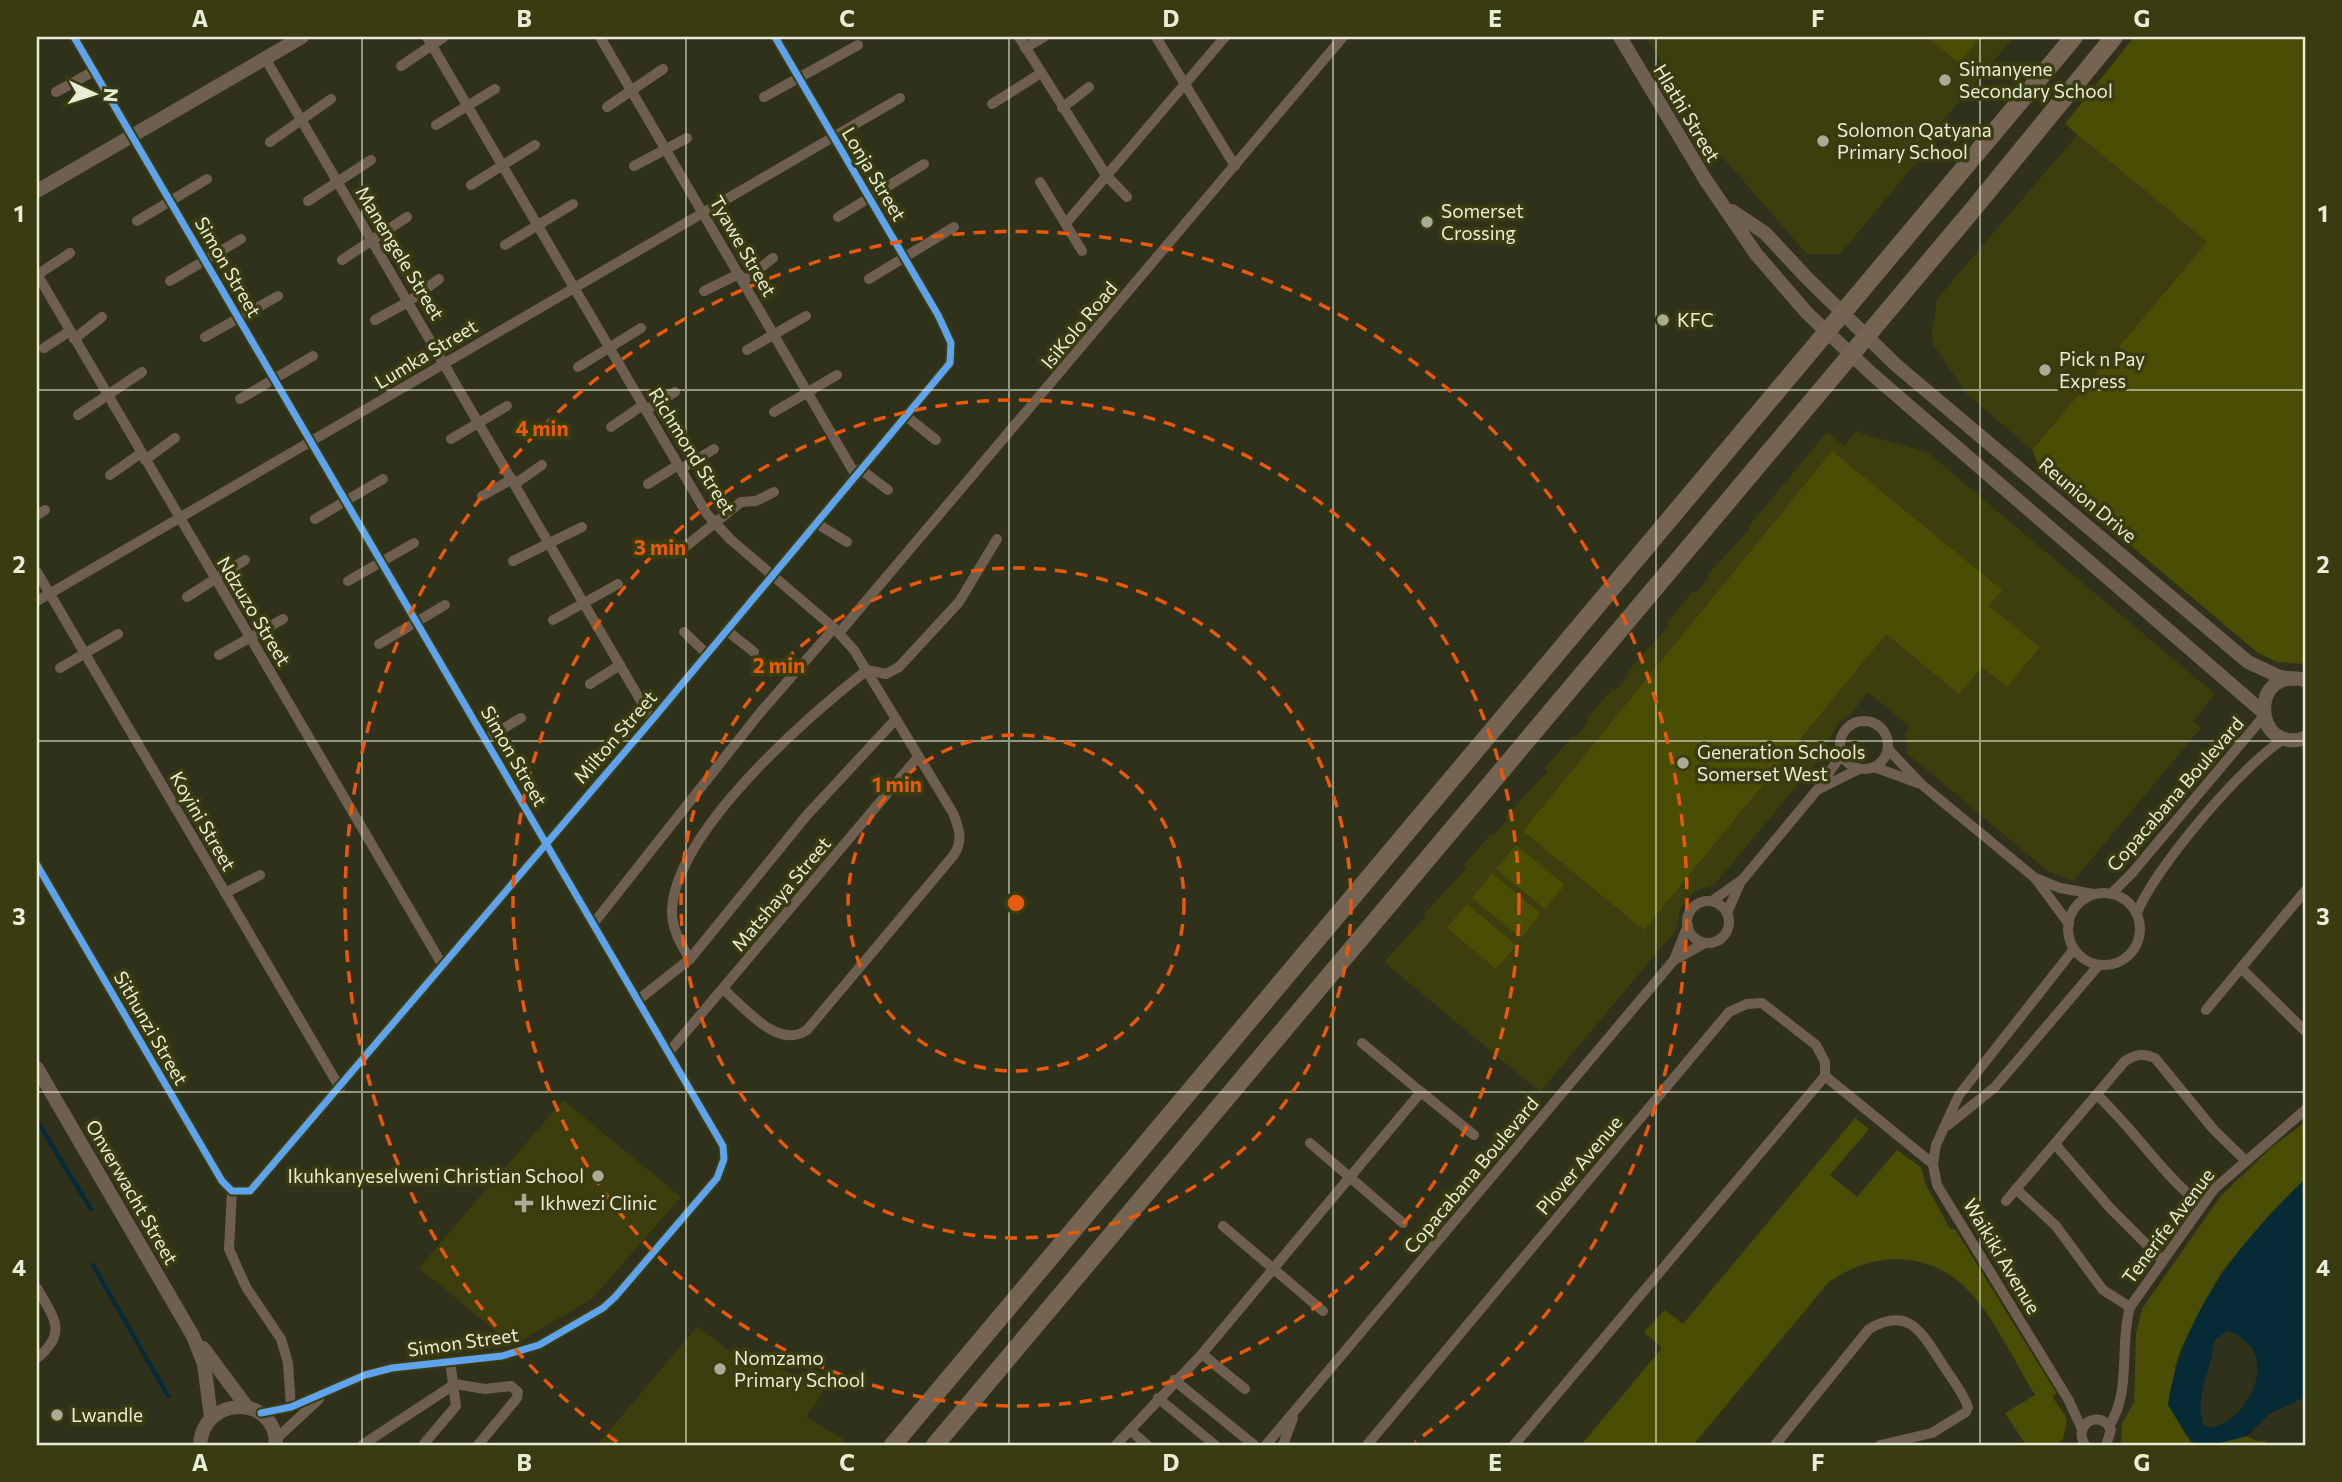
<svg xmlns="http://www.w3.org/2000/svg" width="2342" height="1482" font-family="Commissioner,sans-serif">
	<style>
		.built { fill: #3c3f0d }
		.green { fill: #4a4d04 }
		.water { fill: #072a37; fill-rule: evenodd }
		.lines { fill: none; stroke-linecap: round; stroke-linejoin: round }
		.stream { stroke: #072a37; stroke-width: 4.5 }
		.minor { stroke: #6f5f51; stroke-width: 10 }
		.tertiary { stroke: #6f5f51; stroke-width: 14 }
		.trunk { stroke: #746451; stroke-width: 18 }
		.cycleway-casing { stroke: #393b10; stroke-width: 11 }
		.cycleway { stroke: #60a3ed; stroke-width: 7 }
		.grid { fill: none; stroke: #eaedd5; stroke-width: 2; stroke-opacity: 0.55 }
		.ring { fill: none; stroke: #e8590c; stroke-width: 3.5; stroke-dasharray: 12 9 }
		.poi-dot { fill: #a9ab94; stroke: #393b10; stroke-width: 2.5 }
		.labels { text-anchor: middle; stroke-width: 7; stroke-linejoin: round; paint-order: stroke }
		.poi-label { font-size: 19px; fill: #eaedd5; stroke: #393b10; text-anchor: start }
		.street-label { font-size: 19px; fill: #eaedd5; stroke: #393b10 }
		.centre { fill: #e8590c; stroke: #393b10; stroke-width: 3.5 }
		.ring-label { font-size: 21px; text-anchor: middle; font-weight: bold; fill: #e8590c; stroke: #393b10; stroke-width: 7; stroke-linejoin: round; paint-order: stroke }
		.neatline { fill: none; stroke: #eaedd5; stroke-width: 2.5 }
		.grid-label { font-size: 23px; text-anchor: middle; font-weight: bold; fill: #eaedd5 }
	</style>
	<rect width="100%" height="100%" fill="#30311a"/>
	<g class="built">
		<polygon points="1646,37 2014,37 1940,124 1943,130 1840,254 1807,254 1718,152"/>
		<polygon points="2078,134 2207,242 2032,450 1966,393 1933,344 1932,335 1937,299"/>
		<polygon points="1858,430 1862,434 1927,452 2215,694 2193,721 2201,728 2073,881 2049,872 1908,754 1905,734 1910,727 1868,692 1851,714 1838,723 1820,758 1714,885 1696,890 1681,907 1675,931 1540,1092 1384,962 1426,916 1424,914 1467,868 1464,865 1491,834 1494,835 1507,820 1505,817 1548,771 1545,768 1573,736 1575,738 1588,723 1586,720 1613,688 1616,690 1629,675 1627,672 1669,626 1667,623 1693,591 1696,593 1709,578 1707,575 1750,529 1748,527 1827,432 1844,446"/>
		<polygon points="563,1100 681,1197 592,1299 520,1341 503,1337 419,1268"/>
		<polygon points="698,1326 729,1351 827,1386 806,1417 845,1440 840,1445 597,1445"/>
	</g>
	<g class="green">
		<polygon points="1927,37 1981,37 1959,63"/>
		<polygon points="2134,37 2305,37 2305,664 2277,662 2258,653 2041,470 2032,450 2207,242 2065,124"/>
		<polygon points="1832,451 2002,590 1989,606 2040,647 2007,687 1982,667 1959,694 1886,634 1644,930 1523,831"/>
		<polygon points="1516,845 1565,885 1545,909 1496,869"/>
		<polygon points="1492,873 1541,914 1521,938 1472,898"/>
		<polygon points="1467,904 1516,945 1496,969 1447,928"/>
		<path d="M1855,1118l14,11 -39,46 27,22 40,-47 24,17 5,18 24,44h5l102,165 -5,2 15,23 -4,20 -7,6h-30l-21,-32 30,-18c-19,-31 -42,-79 -66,-104 -39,-42 -98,-40 -141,-8l-135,162h-112l81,-97 -18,-16 21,-22 18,14z"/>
		<polygon points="2305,1122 2305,1179 2279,1205 2222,1271 2182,1346 2175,1367 2175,1415 2185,1434 2211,1445 2247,1436 2256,1441 2266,1441 2265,1445 2121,1445 2122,1424 2134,1402 2136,1334 2142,1309 2220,1197 2272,1147"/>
	</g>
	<path class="water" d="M2305,1179v218l-36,17 -22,22 -36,9 -20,-3 -23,-37c13,-91 73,-164 137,-226zM2227,1331c8,1 12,5 19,11 33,29 -13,94 -42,84 -11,-30 8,-55 10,-85z"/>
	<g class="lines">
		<g class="stream">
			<polyline points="37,1121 91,1209"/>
			<polyline points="93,1265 168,1396"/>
		</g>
		<g class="minor">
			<polyline points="74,37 723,1146 724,1159 717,1178 615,1297 603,1308 539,1345 502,1356 392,1368 365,1375 291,1407 261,1413"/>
			<path d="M427,37l280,477 23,25 104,89 20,22 99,163c6,15 11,28 0,43l-146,174c-29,20 -62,-22 -84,-41"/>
			<polyline points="600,37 855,474"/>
			<polyline points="1019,37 1106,175 1127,197"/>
			<polyline points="1156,37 1235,166"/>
			<polyline points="1025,48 1044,37"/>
			<polyline points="265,58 652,720"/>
			<polyline points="401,66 444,37"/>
			<polyline points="56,92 94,71"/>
			<polyline points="764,97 858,45"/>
			<polyline points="992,104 1041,73"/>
			<polyline points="607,107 663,69"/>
			<polyline points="1062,108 1089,87"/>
			<polyline points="436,125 495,89"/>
			<polyline points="270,142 331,99"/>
			<polyline points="634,166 687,138"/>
			<polyline points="1040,182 1082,251"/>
			<polyline points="471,185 535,145"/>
			<polyline points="308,201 371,160"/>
			<polyline points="838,217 924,164"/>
			<polyline points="137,221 207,179"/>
			<polyline points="1067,222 1225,37"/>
			<polyline points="505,245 573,204"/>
			<polyline points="342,260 407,217"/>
			<polyline points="37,274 443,966"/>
			<polyline points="37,275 70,253"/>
			<polyline points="869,279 954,227"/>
			<polyline points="170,281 241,239"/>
			<polyline points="743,281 773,258"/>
			<polyline points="704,291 739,274"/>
			<polyline points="375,320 408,302 439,279"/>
			<polyline points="205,337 278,296"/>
			<polyline points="74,339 102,317"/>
			<polyline points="44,348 70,331"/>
			<polyline points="747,350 806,316"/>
			<polyline points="578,367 641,328"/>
			<polyline points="240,399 313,356"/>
			<polyline points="646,410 675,392"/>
			<polyline points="774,412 837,375"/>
			<polyline points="78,415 142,372"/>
			<polyline points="906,416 936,440"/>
			<polyline points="611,427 643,405"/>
			<polyline points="451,439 507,406"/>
			<polyline points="145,460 175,438"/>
			<polyline points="681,469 714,449"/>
			<polyline points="860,469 888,490"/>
			<polyline points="110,475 141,453"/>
			<polyline points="515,484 542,465"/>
			<polyline points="648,484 678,465"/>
			<polyline points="482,496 512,479"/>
			<polyline points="37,515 45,510"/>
			<polyline points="315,519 383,479"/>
			<polyline points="816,523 847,542"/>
			<polyline points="685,547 741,502 756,501 774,492"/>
			<polyline points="513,561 582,527"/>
			<polyline points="37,572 340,1088"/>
			<polyline points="348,581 414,543"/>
			<polyline points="187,597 245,560"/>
			<polyline points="37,601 900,98"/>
			<polyline points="553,620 618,584"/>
			<polyline points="726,630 754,652"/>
			<polyline points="684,632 707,654"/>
			<polyline points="839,633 1343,37"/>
			<polyline points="379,644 445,605"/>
			<polyline points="219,655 283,619"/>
			<polyline points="60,668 118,634"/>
			<polyline points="590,684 620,665"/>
			<circle cx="1864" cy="745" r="24"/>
			<polyline points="485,739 521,718"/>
			<polyline points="1888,749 1921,784 2035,878 2060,888 2093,894"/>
			<polyline points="1874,767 1918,783"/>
			<polyline points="1819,789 1859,769"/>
			<polyline points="37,865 222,1181 232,1191 250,1191 652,720 950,363 951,343 938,315 775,37"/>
			<polyline points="2035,878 2069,924"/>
			<circle cx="2104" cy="929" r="36"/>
			<polyline points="225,893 260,875"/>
			<polyline points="2111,894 2132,873 2264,716"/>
			<polyline points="1712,901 1743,879 1817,790 1842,754"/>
			<circle cx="1708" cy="922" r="21"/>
			<polyline points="1727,913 1741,881"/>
			<path d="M2137,913c17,-44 106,-149 147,-174"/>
			<polyline points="593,924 759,714 834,628"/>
			<polyline points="2074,949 1959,1095 1936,1145 1933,1164 1937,1185 2068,1399 2082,1429"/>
			<path d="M690,959c-10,-15 -19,-32 -18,-50 5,-79 135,-192 195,-239l19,4 13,-7 60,-65 38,-63"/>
			<polyline points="1674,960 1705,943"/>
			<polyline points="2241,968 2305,1031"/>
			<polyline points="638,1000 690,959 807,815 896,719"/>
			<polyline points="2206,1010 2305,891"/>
			<polyline points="1362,1043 1421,1092"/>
			<polyline points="669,1052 918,757"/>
			<polyline points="1825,1076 1933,1164"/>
			<path d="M2097,1095c37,34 63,77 104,110"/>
			<polyline points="1948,1125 1995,1087 2098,966"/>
			<polyline points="1310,1143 1403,1223"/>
			<polyline points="2055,1144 2110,1208 2161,1259"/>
			<polyline points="2016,1189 2056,1226 2103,1290 2130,1307"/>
			<polyline points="232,1191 229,1249 246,1287 281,1339 288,1363 291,1407"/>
			<path d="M2006,1201l119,-140c12,-7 18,-8 30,-3l59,72 31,30"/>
			<polyline points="1223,1226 1323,1311"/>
			<path d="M37,1288c16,29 32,44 0,70"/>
			<polyline points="1202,1354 1245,1389"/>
			<polyline points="1174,1380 1254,1445"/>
			<polyline points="1158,1398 1215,1445"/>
			<path d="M2109,1426c23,-35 10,-81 21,-119l84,-118 91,-79"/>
			<polyline points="1130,1430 1147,1445"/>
			<polyline points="276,1439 319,1399"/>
			<polyline points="362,1445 455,1384 485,1389 511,1386 518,1392 517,1398 478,1445"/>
			<polyline points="423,1445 456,1406 450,1361"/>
			<polyline points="1116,1445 1202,1354 1421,1092 1474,1135"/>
			<polyline points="1266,1445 1674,960 1688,925"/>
			<polyline points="1283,1445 1293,1418"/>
			<polyline points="1367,1445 1729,1012 1747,1004 1762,1003 1816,1045 1825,1062 1825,1076 1514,1445"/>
			<path d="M1775,1445l94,-116c41,-24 53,5 74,36 8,13 20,27 25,42l-2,5 -34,21 -52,12"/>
			<path d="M2085,1445c-13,-21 15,-37 26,-15l-5,15"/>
		</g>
		<g class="tertiary">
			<polyline points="1620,37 1705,179 1756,254 1807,313 1872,374 2263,712"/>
			<polyline points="37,191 302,37"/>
			<polyline points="1732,211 1765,233 1807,278 1896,365 2248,662 2280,677 2294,679"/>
			<path d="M2305,680c-56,-15 -53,75 0,58"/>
			<polyline points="37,1068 193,1336 204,1364 211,1417"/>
			<polyline points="203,1348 247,1407"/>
			<path d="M200,1445c3,-50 76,-51 76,0"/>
		</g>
		<g class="trunk">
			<polyline points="893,1445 2074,37"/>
			<polyline points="935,1445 1975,207 2114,37"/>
		</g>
		<g class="cycleway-casing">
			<g id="cycleway">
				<polyline points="74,37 723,1146 724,1159 717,1178 615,1297 603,1308 539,1345 502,1356 392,1368 365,1375 291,1407 261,1413"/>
				<polyline points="37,865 222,1181 232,1191 250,1191 652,720 950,363 951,343 938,315 775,37"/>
			</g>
		</g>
		<use href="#cycleway" class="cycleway"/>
	</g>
	<path class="grid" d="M362,37v1408M686,37v1408M1009,37v1408M1333,37v1408M1656,37v1408M1980,37v1408M37,390h2268M37,741h2268M37,1092h2268"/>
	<g class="ring">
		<circle cx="1016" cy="903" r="168"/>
		<circle cx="1016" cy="903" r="335"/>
		<circle cx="1016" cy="903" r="503"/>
		<path d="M617 1442A671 671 0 1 1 1415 1442"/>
	</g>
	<g class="poi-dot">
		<circle cx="1945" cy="80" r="7"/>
		<circle cx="1823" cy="141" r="7"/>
		<circle cx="1427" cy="222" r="7"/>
		<circle cx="1663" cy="320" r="7"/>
		<circle cx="2045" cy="370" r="7"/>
		<circle cx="1683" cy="763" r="7"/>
		<circle cx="598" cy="1176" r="7"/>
		<path d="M520.5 1192.5h7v7h7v7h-7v7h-7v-7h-7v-7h7z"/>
		<circle cx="720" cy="1369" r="7"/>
		<circle cx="57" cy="1415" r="7"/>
	</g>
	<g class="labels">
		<g class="poi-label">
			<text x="1959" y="76">Simanyene<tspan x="1959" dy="22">Secondary School</tspan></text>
			<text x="1837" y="137">Solomon Qatyana<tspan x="1837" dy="22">Primary School</tspan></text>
			<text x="1441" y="218">Somerset<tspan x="1441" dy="22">Crossing</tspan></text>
			<text x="1677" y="327">KFC</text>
			<text x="2059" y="366">Pick n Pay<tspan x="2059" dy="22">Express</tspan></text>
			<text x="1697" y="759">Generation Schools<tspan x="1697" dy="22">Somerset West</tspan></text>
			<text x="584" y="1183" text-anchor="end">Ikuhkanyeselweni Christian School</text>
			<text x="540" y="1210">Ikhwezi Clinic</text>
			<text x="734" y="1365">Nomzamo<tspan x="734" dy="22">Primary School</tspan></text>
			<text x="71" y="1422">Lwandle</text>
		</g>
		<g class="street-label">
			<text transform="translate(1687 113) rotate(59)" y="7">Hlathi Street</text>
			<text transform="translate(874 174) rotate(59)" y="7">Lonja Street</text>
			<text transform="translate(743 246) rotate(60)" y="7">Tyawe Street</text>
			<text transform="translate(400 253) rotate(59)" y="7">Manengele Street</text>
			<text transform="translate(228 267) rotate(60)" y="7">Simon Street</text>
			<text transform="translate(1079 325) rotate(-50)" y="7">IsiKolo Road</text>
			<text transform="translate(426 354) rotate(-31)" y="7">Lumka Street</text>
			<text transform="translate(692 451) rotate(58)" y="7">Richmond Street</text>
			<text transform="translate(2088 500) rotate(40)" y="7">Reunion Drive</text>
			<text transform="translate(254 611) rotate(59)" y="7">Ndzuzo Street</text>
			<text transform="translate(615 737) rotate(-49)" y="7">Milton Street</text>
			<text transform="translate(514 756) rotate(60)" y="7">Simon Street</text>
			<text transform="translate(2175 794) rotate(-49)" y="7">Copacabana Boulevard</text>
			<text transform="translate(203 821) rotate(60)" y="7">Koyini Street</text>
			<text transform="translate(781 894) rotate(-50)" y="7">Matshaya Street</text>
			<text transform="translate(151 1028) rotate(60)" y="7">Sithunzi Street</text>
			<text transform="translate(1579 1165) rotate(-50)" y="7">Plover Avenue</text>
			<text transform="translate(1471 1175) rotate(-50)" y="7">Copacabana Boulevard</text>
			<text transform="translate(132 1192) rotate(60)" y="7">Onverwacht Street</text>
			<text transform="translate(2168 1226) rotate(-53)" y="7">Tenerife Avenue</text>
			<text transform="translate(2002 1256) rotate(59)" y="7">Waikiki Avenue</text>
			<text transform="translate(463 1342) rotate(-8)" y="7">Simon Street</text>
		</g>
	</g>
	<circle cx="1016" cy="903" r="10" class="centre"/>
	<g class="ring-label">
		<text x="542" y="436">4 min</text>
		<text x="660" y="555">3 min</text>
		<text x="779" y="673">2 min</text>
		<text x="897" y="792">1 min</text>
	</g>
	<rect width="2342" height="1482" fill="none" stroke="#393b10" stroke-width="77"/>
	<g transform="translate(94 94) rotate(94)" stroke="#393b10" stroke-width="5" paint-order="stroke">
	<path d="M0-5L12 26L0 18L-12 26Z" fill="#eaedd5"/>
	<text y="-10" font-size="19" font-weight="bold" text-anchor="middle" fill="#eaedd5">N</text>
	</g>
	<rect x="38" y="38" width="2266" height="1406" class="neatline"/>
	<g class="grid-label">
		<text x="200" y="27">A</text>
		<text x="524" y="27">B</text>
		<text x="847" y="27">C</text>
		<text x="1171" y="27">D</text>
		<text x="1495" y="27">E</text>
		<text x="1818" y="27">F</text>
		<text x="2142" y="27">G</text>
		<text x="19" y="222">1</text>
		<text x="2323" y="222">1</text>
		<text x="19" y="573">2</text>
		<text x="2323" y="573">2</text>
		<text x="19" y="925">3</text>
		<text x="2323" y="925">3</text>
		<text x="19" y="1276">4</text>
		<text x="2323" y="1276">4</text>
		<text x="200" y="1471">A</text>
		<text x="524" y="1471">B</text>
		<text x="847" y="1471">C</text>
		<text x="1171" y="1471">D</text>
		<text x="1495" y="1471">E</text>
		<text x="1818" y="1471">F</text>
		<text x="2142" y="1471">G</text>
	</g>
</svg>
